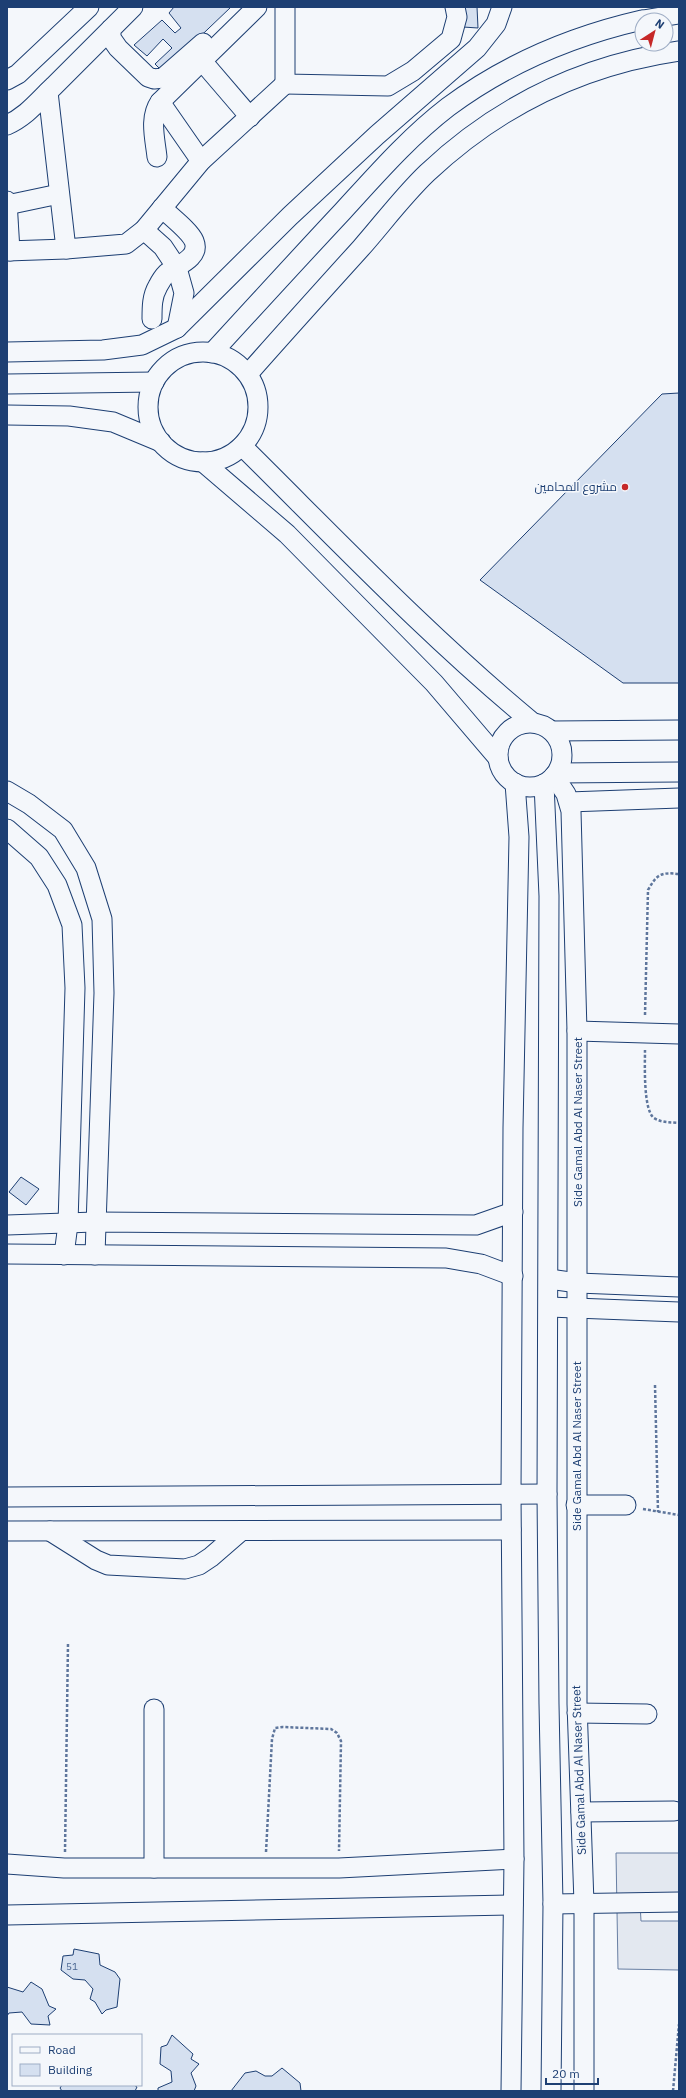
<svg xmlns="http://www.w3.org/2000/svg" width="686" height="2098" font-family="'IBM Plex Sans',Cairo,sans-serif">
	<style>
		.parking { fill: #e3e8f0; stroke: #687fa3 }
		.building { fill: #d5e0f0; stroke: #1d3f73 }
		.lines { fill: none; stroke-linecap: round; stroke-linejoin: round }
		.minor-casing { stroke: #1d3f73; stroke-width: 21 }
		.path { stroke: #5e769c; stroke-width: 2.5; stroke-dasharray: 3 2; stroke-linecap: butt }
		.minor { stroke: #f4f7fb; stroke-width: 19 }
		.poi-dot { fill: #c62828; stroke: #f4f7fb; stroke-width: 1.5 }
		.labels { text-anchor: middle; stroke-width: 3; stroke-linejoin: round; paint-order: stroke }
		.number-label { font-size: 10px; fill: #4b6792 }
		.poi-label { font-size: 12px; fill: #1d3f73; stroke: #f4f7fb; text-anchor: end }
		.street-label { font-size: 12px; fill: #1d3f73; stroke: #f4f7fb }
	</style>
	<rect width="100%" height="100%" fill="#f4f7fb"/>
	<polygon class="parking" points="616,1853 679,1853 679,1902 640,1903 641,1921 679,1921 679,1970 618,1969"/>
	<g class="building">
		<polygon points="174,7 231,7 163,72 155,64 172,48 163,39 147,56 134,45 162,20 175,33 181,28 169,13"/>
		<polygon points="462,7 477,7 478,28 463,27"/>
		<polygon points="679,393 679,683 623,683 480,580 662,394"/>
		<polygon points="21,1177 39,1189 26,1205 9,1192"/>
		<polygon points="74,1949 99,1954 100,1965 115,1972 120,1979 117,2007 106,2010 102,2014 95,2002 90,1999 93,1989 85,1980 73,1979 61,1970 63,1956 73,1955"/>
		<polygon points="31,1982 42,1989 49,2006 56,2009 48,2016 50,2025 31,2024 22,2012 9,2013 7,2016 7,1987 23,1992"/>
		<polygon points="172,2035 193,2054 191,2059 199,2064 191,2073 196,2086 194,2091 158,2091 158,2088 172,2082 171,2071 160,2064 161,2047 167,2045"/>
		<polygon points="282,2068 300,2083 301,2091 231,2091 245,2073 256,2071 265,2076 272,2076"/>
		<polygon points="62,2085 134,2085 137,2087 135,2091 62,2091 60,2088"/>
	</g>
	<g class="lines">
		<g class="minor-casing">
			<g id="minor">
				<polyline points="133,7 111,29 111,38 118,48 148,77 154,79 163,78 203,43"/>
				<polyline points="285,7 285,84 388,86 413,71 451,39 457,17 455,7"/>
				<polyline points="643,20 679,14"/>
				<polyline points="202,61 250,117"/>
				<polyline points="7,80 18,74 89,7"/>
				<polyline points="48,92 66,249 126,244 144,230 201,161 285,84"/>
				<polyline points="160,102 201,161"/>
				<path d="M7,125c20,-9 31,-24 47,-39 19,-19 38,-38 57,-57"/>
				<path d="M157,157c-2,-19 -8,-39 3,-55l97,-95"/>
				<polyline points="7,201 10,251"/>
				<polyline points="7,205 59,194"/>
				<polyline points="144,230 163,247 177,268 184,293 177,328"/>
				<polyline points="7,251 66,249"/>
				<path d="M152,319c0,-12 0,-23 6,-33 2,-4 6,-10 9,-13 9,-7 34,-15 27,-32 -4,-10 -24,-25 -32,-33"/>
				<polyline points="7,352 103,350 142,345 177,328 290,216 377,135 477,48 496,24 502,7"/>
				<circle cx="203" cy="407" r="55"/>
				<path d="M212,353c44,-48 87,-95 131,-142 33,-36 66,-74 105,-104 58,-43 124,-71 194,-87"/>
				<path d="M248,374c37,-42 75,-84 113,-126 22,-25 42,-52 66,-75 71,-67 156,-108 252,-122"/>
				<polyline points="7,384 154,382"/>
				<polyline points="7,415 69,416 113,422 161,442"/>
				<path d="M242,446c95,94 187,191 290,276"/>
				<polyline points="203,462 287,534 434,683 498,758"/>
				<circle cx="530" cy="755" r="32"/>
				<polyline points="552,731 679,730"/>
				<polyline points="557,773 679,772"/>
				<polyline points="554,776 566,794 571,811 577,1031 577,1704 584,1903 584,2091"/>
				<polyline points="544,784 549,896 547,1494 549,1704 553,1904 551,2091"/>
				<polyline points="7,791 29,804 63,830 86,868 102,919 104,993 95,1255"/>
				<polyline points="569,802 679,798"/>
				<polyline points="7,829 39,857 57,885 72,925 75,988 68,1224 64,1255"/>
				<polyline points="577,1031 679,1034"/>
				<polyline points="7,1225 95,1222 476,1225 513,1212"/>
				<polyline points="7,1254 446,1258 481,1264 513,1276"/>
				<polyline points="549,1279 578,1283 679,1287"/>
				<polyline points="549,1307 679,1312"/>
				<polyline points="7,1497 547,1494"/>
				<polyline points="576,1505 626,1505"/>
				<polyline points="7,1531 511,1530"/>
				<polyline points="50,1531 96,1560 108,1565 185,1569 199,1565 211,1557 241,1531"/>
				<polyline points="577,1713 647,1714"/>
				<polyline points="581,1812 674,1811"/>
				<polyline points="7,1864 64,1868 339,1868 514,1859"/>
				<polyline points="154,1868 154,1709"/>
				<polyline points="553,1904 679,1902"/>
				<polyline points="7,1915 513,1905"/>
				<polyline points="511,2091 514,1859 511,1494 513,1128 519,837 515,783"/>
			</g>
		</g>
		<g class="path">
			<path d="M645,1015l3,-125c9,-16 13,-18 31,-16"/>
			<path d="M645,1050c0,14 -2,60 9,68 8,5 16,4 25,5"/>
			<polyline points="655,1385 658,1512"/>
			<polyline points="643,1509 679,1515"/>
			<polyline points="65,1852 68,1643"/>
			<polyline points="266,1852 272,1739 275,1728 283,1727 331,1729 337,1733 341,1741 339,1851"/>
			<polyline points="673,2091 679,2024"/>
		</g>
		<use href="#minor" class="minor"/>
	</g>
	<circle class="poi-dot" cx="625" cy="487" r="4"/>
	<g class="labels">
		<g class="number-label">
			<text x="72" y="1970">51</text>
		</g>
		<g class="poi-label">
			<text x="617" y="491">مشروع المحامين</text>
		</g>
		<g class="street-label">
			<text transform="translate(578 1122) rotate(-90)" y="4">Side Gamal Abd Al Naser Street</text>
			<text transform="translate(577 1446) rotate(-90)" y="4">Side Gamal Abd Al Naser Street</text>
			<text transform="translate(579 1770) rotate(-92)" y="4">Side Gamal Abd Al Naser Street</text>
		</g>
	</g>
	<rect width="686" height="2098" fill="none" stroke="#1d3f73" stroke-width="16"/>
	<rect x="12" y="2034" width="130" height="52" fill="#f4f7fb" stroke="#9eadc5"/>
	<rect x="20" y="2047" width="20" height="6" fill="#f4f7fb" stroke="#9eadc5"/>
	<text x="48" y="2054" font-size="12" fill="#1d3f73">Road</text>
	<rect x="20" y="2064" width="20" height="12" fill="#d5e0f0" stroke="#9eadc5"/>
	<text x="48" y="2074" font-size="12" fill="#1d3f73">Building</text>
	<g transform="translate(654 32) rotate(36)"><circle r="19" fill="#f4f7fb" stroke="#9eadc5"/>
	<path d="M0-3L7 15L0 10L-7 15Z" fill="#c62828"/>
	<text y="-6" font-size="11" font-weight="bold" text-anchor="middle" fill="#1d3f73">N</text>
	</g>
	<path d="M546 2078v6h52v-6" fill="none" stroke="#1d3f73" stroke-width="2"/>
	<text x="552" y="2078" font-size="12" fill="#1d3f73" stroke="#f4f7fb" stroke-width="3" paint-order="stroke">20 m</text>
</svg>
